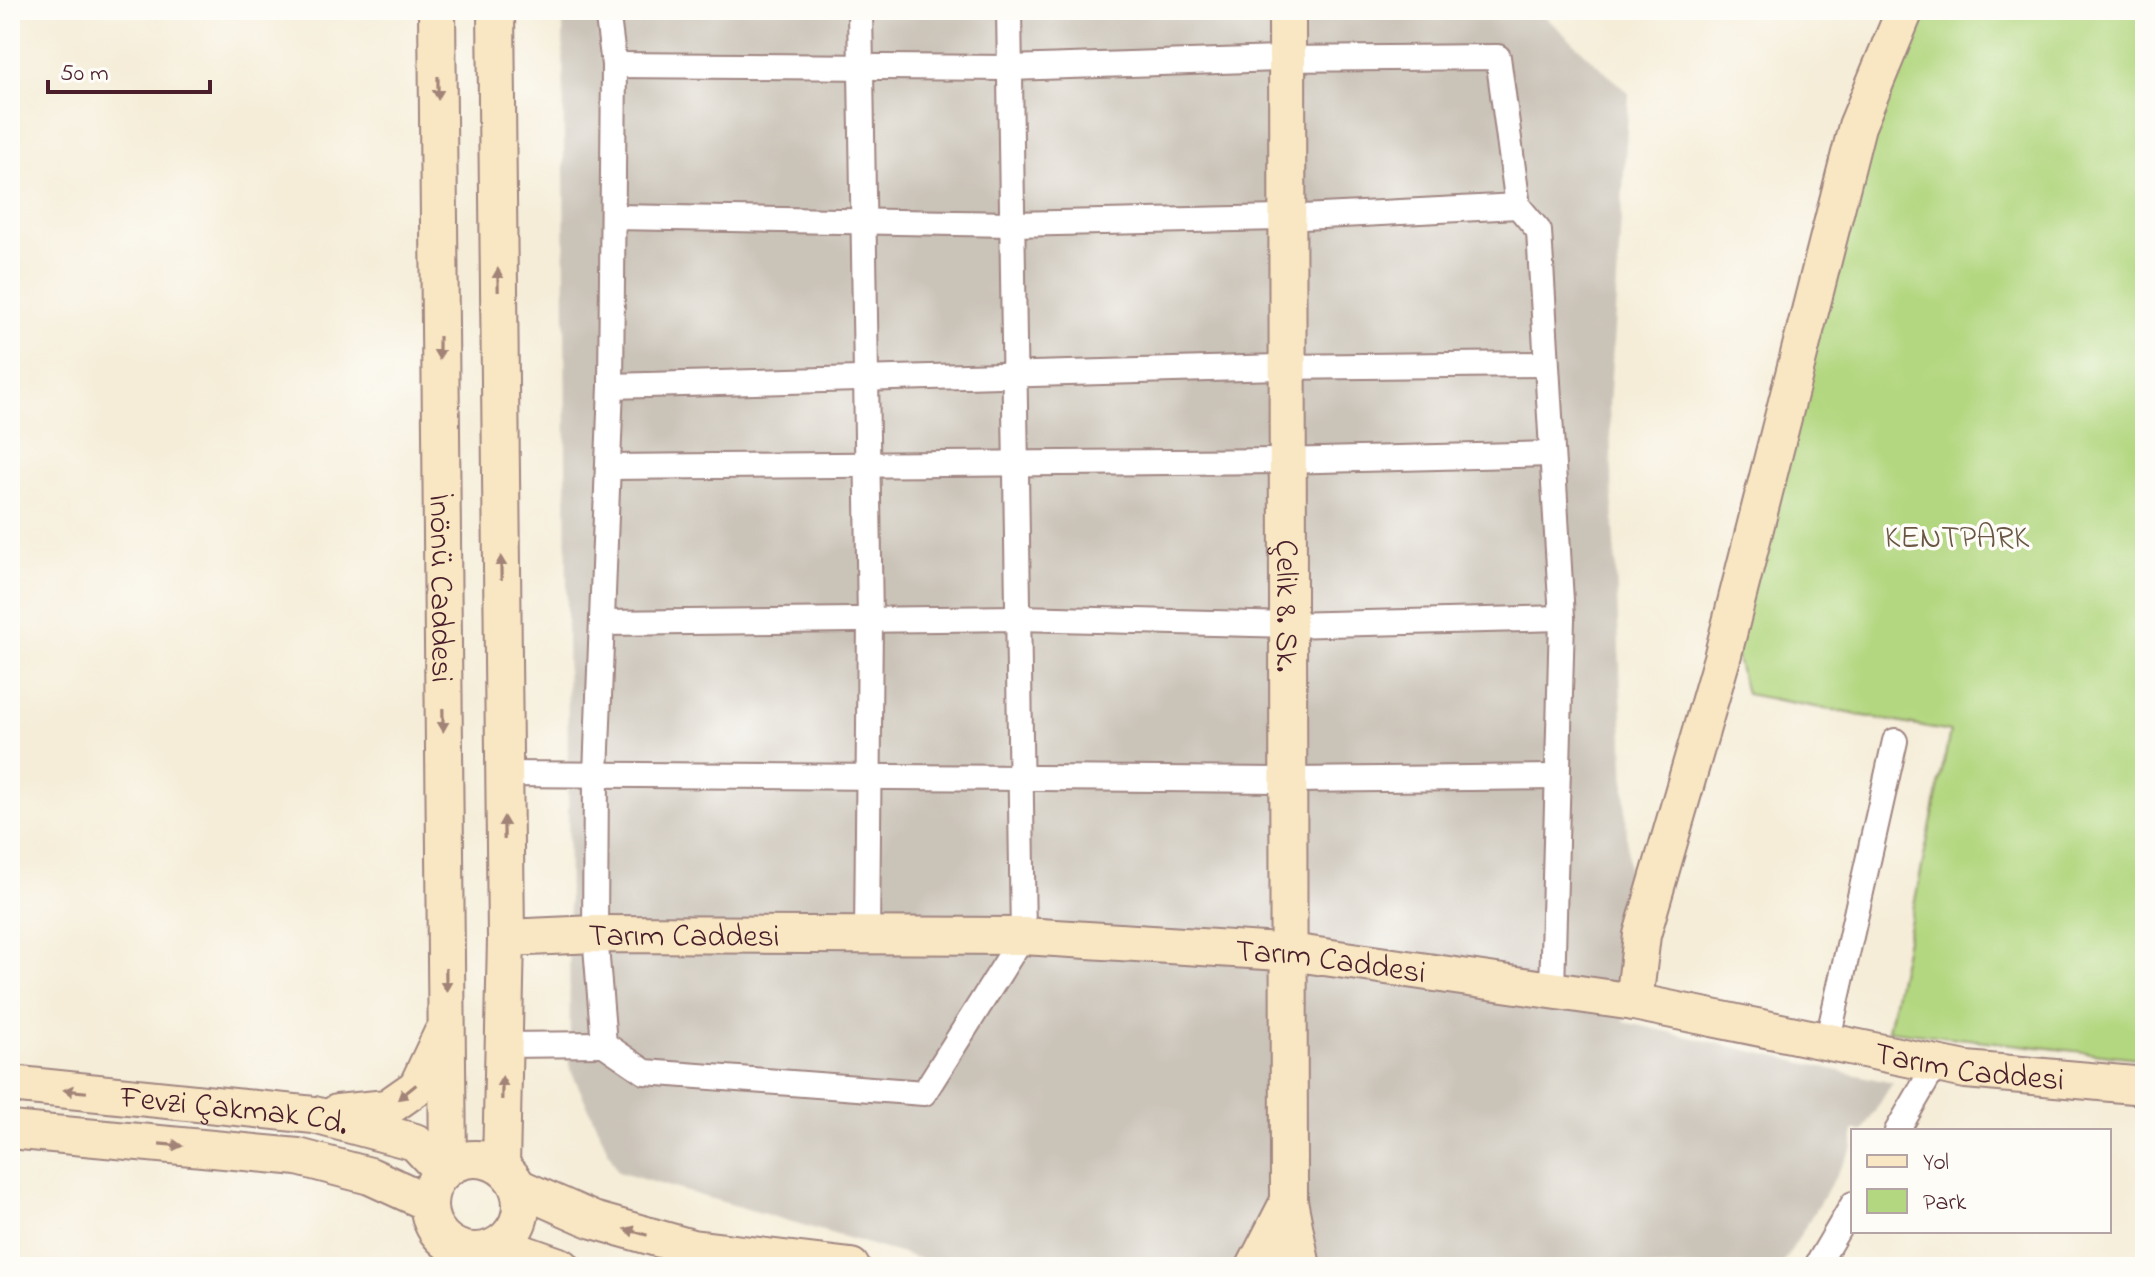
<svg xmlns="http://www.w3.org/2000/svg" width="2155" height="1277" font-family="'Indie Flower',sans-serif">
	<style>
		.industrial { fill: #cac3b8 }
		.green { fill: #b3d780; stroke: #7e7b56; stroke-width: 2 }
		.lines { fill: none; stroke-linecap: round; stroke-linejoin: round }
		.street-casing { stroke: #a08682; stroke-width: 28 }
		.secondary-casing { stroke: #a08682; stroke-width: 40 }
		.street { stroke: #fff; stroke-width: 24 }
		.secondary { stroke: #f9e7c3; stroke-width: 36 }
		.oneway { fill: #a28377 }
		.labels { text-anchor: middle; stroke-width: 7; stroke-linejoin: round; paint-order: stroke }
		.park-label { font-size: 32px; fill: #6a5644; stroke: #fdfcf7 }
		.street-label { font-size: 32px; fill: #4a1f2b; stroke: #fdfcf7 }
	</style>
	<rect width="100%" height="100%" fill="#fdfcf7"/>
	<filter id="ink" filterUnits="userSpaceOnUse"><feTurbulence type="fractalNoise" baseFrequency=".0125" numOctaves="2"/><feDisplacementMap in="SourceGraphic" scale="16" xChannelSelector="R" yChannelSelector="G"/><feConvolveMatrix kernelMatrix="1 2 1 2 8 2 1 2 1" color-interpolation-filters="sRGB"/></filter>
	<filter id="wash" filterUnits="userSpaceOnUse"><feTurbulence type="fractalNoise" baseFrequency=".006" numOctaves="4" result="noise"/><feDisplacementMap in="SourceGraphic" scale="32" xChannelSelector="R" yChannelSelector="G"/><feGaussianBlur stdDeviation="1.8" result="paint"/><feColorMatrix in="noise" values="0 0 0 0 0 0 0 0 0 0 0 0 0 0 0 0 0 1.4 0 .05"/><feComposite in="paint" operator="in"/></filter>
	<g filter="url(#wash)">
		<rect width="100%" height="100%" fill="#f5edd8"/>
		<polygon class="industrial" points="563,10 1538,10 1629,94 1609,406 1632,956 1624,1022 1892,1083 1863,1131 1853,1131 1853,1147 1781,1267 948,1267 618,1172 570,1068"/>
		<polygon class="green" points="1913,10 2145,10 2145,1059 1888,1030 1950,732 1746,694 1734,646 1874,102"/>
	</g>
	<g filter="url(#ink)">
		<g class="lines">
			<g class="street-casing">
				<g id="street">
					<polyline points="607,10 614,65 611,386 596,774 595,934 604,1044 645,1072 924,1093 1023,936 1009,10"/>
					<polyline points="860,10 870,620 867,937"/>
					<polyline points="614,65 1010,68 1279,59 1498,57 1518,206 1539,231 1562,618 1552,990"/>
					<polyline points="613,217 1013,224 1283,218 1518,206"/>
					<polyline points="611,386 1279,367 1546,364"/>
					<polyline points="608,467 1281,461 1550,454"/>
					<polyline points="603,623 1019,618 1288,625 1562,618"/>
					<polyline points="503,774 1293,780 1557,777"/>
					<polyline points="1827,1043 1895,741"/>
					<polyline points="503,1045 604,1044"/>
					<polyline points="1897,1131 1936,1064"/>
					<polyline points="1816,1267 1853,1204"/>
				</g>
			</g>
			<g class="secondary-casing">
				<g id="secondary">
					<path id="s1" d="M437,10l11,1158"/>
					<polyline points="496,10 506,938 501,1166"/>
					<path id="s2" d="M1287,10l2,1191 13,66"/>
					<path id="s3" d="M506,938l89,-4 428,2 274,17 337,49 332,68 179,16"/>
					<polyline points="1634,1002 1642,935 1722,658 1857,126 1905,10"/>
					<path id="s4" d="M10,1084l304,31 101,27 28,30"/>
					<polyline points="337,1113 387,1108 417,1087 442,1034"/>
					<polyline points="10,1130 298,1157 370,1176 429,1203"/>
					<circle cx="475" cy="1205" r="46"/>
					<polyline points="518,1187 593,1220 692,1248 851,1267"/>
					<polyline points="500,1245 562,1267"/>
					<polyline points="1255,1267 1289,1201"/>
				</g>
			</g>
			<use href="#street" class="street"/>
			<use href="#secondary" class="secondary"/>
		</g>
		<defs><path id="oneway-solid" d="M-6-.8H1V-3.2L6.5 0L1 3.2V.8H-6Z" transform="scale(2)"/></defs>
		<g class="oneway">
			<use href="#oneway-solid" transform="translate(438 88) rotate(90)"/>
			<use href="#oneway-solid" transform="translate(498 280) rotate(-91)"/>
			<use href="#oneway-solid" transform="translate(439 348) rotate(90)"/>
			<use href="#oneway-solid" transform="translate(501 568) rotate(-91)"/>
			<use href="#oneway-solid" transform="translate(443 720) rotate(89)"/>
			<use href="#oneway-solid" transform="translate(504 828) rotate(-91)"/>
			<use href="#oneway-solid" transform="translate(446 980) rotate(89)"/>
			<use href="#oneway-solid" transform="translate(502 1088) rotate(-89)"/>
			<use href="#oneway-solid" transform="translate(75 1091) rotate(-174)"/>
			<use href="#oneway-solid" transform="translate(407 1092) rotate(141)"/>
			<use href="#oneway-solid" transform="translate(171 1145) rotate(5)"/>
			<use href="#oneway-solid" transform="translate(636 1232) rotate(-164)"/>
		</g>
	</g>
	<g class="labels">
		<g class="park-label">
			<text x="1957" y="547">KENTPARK</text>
		</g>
		<g class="street-label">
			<text dy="11" stroke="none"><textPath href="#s1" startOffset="578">İnönü Caddesi</textPath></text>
			<text dy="11" stroke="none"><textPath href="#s2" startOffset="596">Çelik 8. Sk.</textPath></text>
			<text dy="11" stroke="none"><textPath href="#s3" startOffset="178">Tarım Caddesi</textPath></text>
			<text dy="11" stroke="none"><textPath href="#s3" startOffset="826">Tarım Caddesi</textPath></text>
			<text dy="11" stroke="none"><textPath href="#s3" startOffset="1474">Tarım Caddesi</textPath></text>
			<text dy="11" stroke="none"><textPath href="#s4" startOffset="226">Fevzi Çakmak Cd.</textPath></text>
		</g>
	</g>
	<rect width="2155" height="1277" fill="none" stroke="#fdfcf7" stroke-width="40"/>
	<rect x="1851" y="1129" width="260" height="104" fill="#fdfcf7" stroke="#b5a4a5" stroke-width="2"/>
	<rect x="1867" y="1155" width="40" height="12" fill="#f9e7c3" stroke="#b5a4a5" stroke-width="2"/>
	<text x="1923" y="1169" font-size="24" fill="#4a1f2b">Yol</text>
	<rect x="1867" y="1189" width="40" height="24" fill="#b3d780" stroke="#b5a4a5" stroke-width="2"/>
	<text x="1923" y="1209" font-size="24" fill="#4a1f2b">Park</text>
	<path d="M48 80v12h162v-12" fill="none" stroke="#4a1f2b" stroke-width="4"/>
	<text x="60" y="80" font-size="24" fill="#4a1f2b" stroke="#fdfcf7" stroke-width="6" paint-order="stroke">50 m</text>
</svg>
